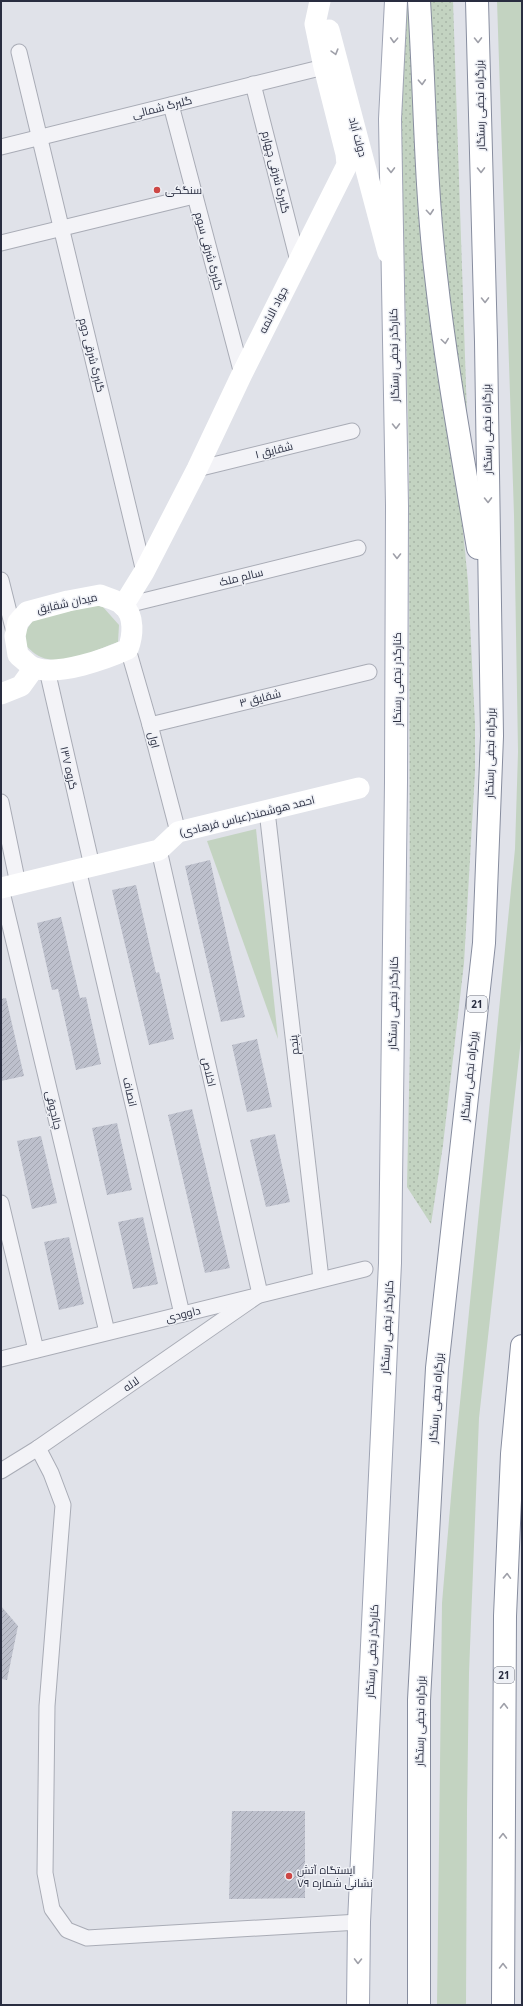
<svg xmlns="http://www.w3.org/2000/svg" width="523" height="2006" font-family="'Open Sans',Cairo,sans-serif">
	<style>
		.green { fill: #c3d3c1 }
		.garden { fill: url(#garden-dots) }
		.building { fill: url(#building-hatch) }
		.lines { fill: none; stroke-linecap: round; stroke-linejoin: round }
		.street-casing { stroke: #a9acb6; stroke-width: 17 }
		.primary-casing { stroke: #9fa4b4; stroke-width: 24 }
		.highway-casing { stroke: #878d9f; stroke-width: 24 }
		.street { stroke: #f3f3f7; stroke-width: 15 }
		.secondary { stroke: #fff; stroke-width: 21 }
		.primary { stroke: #fff; stroke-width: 22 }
		.highway { stroke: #fff; stroke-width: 22 }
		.oneway { stroke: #9fa0a9 }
		.poi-dot { fill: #cd4745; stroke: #eff1f6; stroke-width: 1.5 }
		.labels { text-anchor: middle; stroke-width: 3; stroke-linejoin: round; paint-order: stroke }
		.shield { fill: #eff1f6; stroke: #646877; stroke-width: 1 }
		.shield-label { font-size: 10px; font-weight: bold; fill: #292d40 }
		.street-label { font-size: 11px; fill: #292d40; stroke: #eff1f6 }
		.poi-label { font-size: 11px; fill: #292d40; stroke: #eff1f6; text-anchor: start }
	</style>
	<defs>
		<pattern id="garden-dots" width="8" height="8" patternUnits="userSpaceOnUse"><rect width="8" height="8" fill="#c3d3c1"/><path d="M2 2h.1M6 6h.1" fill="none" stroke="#a8b5a7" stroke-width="1.8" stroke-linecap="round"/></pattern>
		<pattern id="building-hatch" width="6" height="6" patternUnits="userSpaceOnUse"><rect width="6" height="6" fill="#bdc0cc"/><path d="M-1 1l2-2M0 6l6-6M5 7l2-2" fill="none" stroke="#a2a5b0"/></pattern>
	</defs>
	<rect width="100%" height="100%" fill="#e0e2e9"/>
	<g class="green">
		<polygon points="497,1 522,1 522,1030 479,1418 469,1673 467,1811 466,2005 437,2005 442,1603 453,1473 515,849 518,752 514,515"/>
		<path d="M95,605l8,2 16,18 -1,17c-23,8 -53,25 -77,15 -6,-2 -11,-8 -15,-11l-1,-14 9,-13z"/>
		<polygon points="256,829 278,1039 207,841"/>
	</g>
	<g class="garden">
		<polygon points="425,1 453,1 467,416 441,276"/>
		<polygon points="412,7 468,582 475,724 475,772 464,963 443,1145 431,1224 407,1187 410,1043 409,462 401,127 405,9"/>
	</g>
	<g class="building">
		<polygon points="210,860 245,1017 221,1022 185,866"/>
		<polygon points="136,885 156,973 159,972 174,1039 149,1045 112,890"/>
		<polygon points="61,917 80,998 86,997 101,1064 76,1070 58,989 52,990 37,923"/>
		<polygon points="6,998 24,1076 1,1081 1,999"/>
		<polygon points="257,1039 272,1107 247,1112 232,1045"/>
		<polygon points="192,1109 230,1268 205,1273 168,1115"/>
		<polygon points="117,1123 132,1190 107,1195 92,1128"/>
		<polygon points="275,1134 290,1202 266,1207 250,1140"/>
		<polygon points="41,1136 57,1203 32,1209 17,1141"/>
		<polygon points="143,1217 158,1284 133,1289 118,1222"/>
		<polygon points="69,1237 84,1304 59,1310 44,1242"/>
		<polygon points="1,1606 18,1626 7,1680 1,1679"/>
		<polygon points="232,1811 305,1811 305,1898 229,1899"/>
	</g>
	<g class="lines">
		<g class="street-casing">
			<g id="street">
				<polyline points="19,52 144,572"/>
				<polyline points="253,84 298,261"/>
				<polyline points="171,105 242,374"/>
				<polyline points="1,147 324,67"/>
				<polyline points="1,243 194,196"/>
				<polyline points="197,469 352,431"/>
				<polyline points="1,580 15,636"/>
				<polyline points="123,606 358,548"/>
				<polyline points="128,649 150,725 178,832"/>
				<polyline points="47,670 92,866"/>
				<polyline points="150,725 369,672"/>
				<polyline points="1,802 18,884"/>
				<polyline points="267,811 321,1279"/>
				<polyline points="78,869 182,1314"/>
				<polyline points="1,888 107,1332"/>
				<polyline points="1,1203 36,1350"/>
				<polyline points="1,1359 365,1269"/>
				<polyline points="38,1448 51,1473 63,1505 47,1706 45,1873 52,1909 67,1930 87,1938 359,1922"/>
				<polyline points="1,1471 38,1448 260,1294 159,850"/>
			</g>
		</g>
		<g class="primary-casing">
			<polyline id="primary" points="358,2005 359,1922 390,1263 396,782 397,506 390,119 396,1"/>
		</g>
		<g class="highway-casing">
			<g id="highway">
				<path d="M419,1c6,92 6,183 17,275 10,91 27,182 42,272"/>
				<polyline points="419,2005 419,1700 437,1368 484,943 492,736 486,342 477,1"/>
				<polyline points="503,2005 505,1616 512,1454 522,1346"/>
			</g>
		</g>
		<use href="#street" class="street"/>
		<g class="secondary">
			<polyline points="329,30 388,253"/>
			<path d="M100,595c7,3 17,5 23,10 12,11 10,31 5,44 -22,10 -69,27 -93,19 -6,-2 -12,-9 -17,-13l-3,-19 3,-14 9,-10 41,-11z"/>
			<polyline points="123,606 144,572 197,469 242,374 347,165 346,154 324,67 315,24 320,1"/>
			<polyline points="1,694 21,686 34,668"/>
			<polyline points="1,888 159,850 178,832 359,788"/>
		</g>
		<use href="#primary" class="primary"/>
		<use href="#highway" class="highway"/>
	</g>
	<defs><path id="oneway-chevron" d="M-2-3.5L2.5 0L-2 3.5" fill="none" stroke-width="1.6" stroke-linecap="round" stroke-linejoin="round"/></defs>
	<g class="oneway">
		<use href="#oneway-chevron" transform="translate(394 40) rotate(93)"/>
		<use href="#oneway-chevron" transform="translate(478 40) rotate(89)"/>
		<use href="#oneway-chevron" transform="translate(335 52) rotate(74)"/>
		<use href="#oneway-chevron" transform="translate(422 82) rotate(87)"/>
		<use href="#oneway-chevron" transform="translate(391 170) rotate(89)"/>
		<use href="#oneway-chevron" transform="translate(481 170) rotate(89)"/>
		<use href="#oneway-chevron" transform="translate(430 212) rotate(85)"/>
		<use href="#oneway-chevron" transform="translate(485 300) rotate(89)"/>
		<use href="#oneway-chevron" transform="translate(445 341) rotate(82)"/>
		<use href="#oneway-chevron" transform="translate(396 426) rotate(89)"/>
		<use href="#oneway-chevron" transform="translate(488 500) rotate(89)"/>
		<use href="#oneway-chevron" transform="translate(397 556) rotate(90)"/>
		<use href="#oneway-chevron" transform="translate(507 1576) rotate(-88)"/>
		<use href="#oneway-chevron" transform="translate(504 1706) rotate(-89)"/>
		<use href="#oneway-chevron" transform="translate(503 1836) rotate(-89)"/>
		<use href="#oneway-chevron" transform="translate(358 1961) rotate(91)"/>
		<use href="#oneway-chevron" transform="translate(503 1966) rotate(-90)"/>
	</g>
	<g class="poi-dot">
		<circle cx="157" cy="190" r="4"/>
		<circle cx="289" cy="1876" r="4"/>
	</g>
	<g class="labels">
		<g class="shield">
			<rect x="467" y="996" width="20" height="16" rx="3"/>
			<rect x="494" y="1667" width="20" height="16" rx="3"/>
		</g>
		<g class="shield-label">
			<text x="477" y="1008">21</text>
			<text x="504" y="1679">21</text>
		</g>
		<g class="street-label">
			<text transform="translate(480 105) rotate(-91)" y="4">بزرگراه نجفی رستگار</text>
			<text transform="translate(162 107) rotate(-14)" y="4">گلبرگ شمالی</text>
			<text transform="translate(358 137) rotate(75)" y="4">دولت آباد</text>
			<text transform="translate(276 172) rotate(76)" y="4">گلبرگ شرقی چهارم</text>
			<text transform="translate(209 251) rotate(75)" y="4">گلبرگ شرقی سوم</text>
			<text transform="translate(273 310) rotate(-63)" y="4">جواد الائمه</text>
			<text transform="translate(92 355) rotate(76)" y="4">گلبرگ شرقی دوم</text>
			<text transform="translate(394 355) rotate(-91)" y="4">کنارگذر نجفی رستگار</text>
			<text transform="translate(487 429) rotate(-91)" y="4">بزرگراه نجفی رستگار</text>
			<text transform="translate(274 450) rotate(-14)" y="4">شقایق ۱</text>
			<text transform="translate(241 577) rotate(-14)" y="4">سالم ملک</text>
			<text transform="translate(67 603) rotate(-12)" y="4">میدان شقایق</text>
			<text transform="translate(397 679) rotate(-90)" y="4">کنارگذر نجفی رستگار</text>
			<text transform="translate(260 698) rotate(-14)" y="4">شقایق ۳</text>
			<text transform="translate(154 740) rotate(76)" y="4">اول</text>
			<text transform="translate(490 753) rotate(-89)" y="4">بزرگراه نجفی رستگار</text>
			<text transform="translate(69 768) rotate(77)" y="4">گروه ۱۳۷</text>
			<text transform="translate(247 816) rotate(-14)" y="4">احمد هوشمند(عباس فرهادی)</text>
			<text transform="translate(393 1003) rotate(-89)" y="4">کنارگذر نجفی رستگار</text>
			<text transform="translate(294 1045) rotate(-96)" y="4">پنجم</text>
			<text transform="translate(209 1072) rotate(77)" y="4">اخلاص</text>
			<text transform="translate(469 1076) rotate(-84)" y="4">بزرگراه نجفی رستگار</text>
			<text transform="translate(130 1092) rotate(77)" y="4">انصاف</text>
			<text transform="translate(54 1110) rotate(77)" y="4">چالچوقی</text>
			<text transform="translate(183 1314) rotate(-14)" y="4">داوودی</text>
			<text transform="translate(387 1327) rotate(-87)" y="4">کنارگذر نجفی رستگار</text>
			<text transform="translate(131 1384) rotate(-35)" y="4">لاله</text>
			<text transform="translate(436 1398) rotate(-86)" y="4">بزرگراه نجفی رستگار</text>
			<text transform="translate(372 1651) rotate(-87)" y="4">کنارگذر نجفی رستگار</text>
			<text transform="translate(420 1721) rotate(-89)" y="4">بزرگراه نجفی رستگار</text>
		</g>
		<g class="poi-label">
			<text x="165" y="194">سنگکی</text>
			<text x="297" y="1874">ایستگاه آتش<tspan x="297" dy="13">نشانی شماره ۷۹</tspan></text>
		</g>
	</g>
	<rect width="523" height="2006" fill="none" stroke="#292d40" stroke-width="4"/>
</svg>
